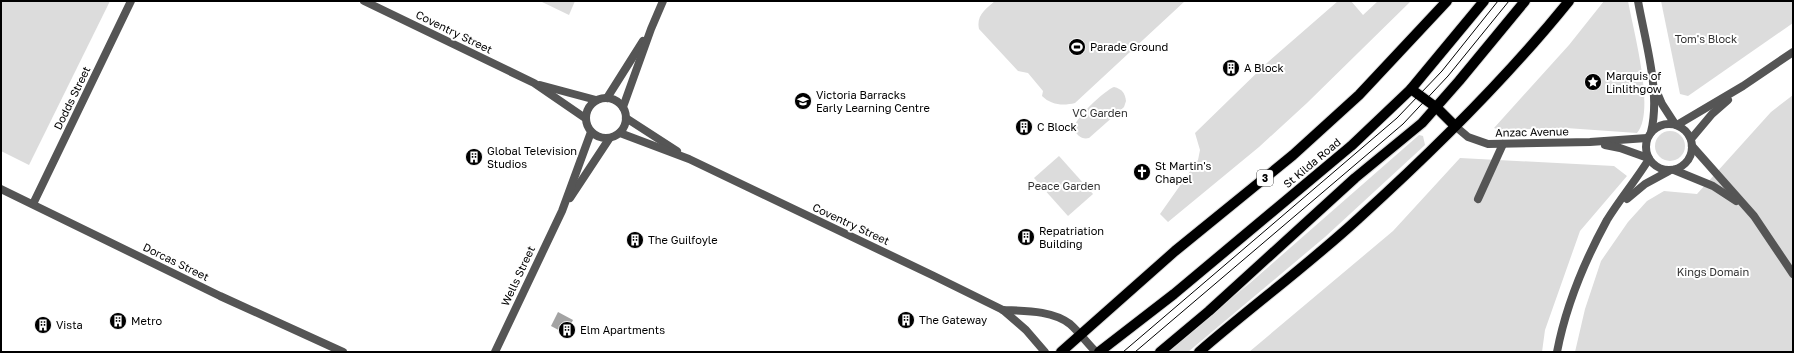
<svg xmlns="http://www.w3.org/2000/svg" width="1794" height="353" font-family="'Golos Text',sans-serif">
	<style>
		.green { fill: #dcdcdc }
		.water { fill: #a3a3a3 }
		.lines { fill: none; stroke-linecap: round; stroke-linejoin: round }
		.primary-casing { stroke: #dbdbdb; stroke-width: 12 }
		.pedestrian { stroke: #555; stroke-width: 8 }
		.minor { stroke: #555; stroke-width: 8 }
		.tertiary { stroke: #555; stroke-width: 8 }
		.primary { stroke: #000; stroke-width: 10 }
		.tram { stroke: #000; stroke-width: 1 }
		.labels { text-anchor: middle; stroke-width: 4; stroke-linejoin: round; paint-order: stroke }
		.shield { fill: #fff; stroke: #4c4c4c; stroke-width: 1 }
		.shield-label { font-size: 10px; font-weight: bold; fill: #000 }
		.street-label { font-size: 11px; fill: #000; stroke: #fff }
		.park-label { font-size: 11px; fill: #333; stroke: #fff }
		.poi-label { font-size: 11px; fill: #000; stroke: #fff; text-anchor: start }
	</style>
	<rect width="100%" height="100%" fill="#fff"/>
	<g class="green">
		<polygon points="1,1 110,1 29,165 1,151"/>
		<polygon points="540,1 575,1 569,15"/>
		<path d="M995,1h190l-110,102c-12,3 -24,2 -33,-7l1,-5 -15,-18 -10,-2 -39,-42c-3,-14 7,-20 16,-28z"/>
		<polygon points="1338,1 1351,1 1363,15 1378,1 1411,1 1307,103 1259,147 1168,222 1160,214 1198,160 1200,150 1195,133 1268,62"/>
		<path d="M1604,1h24c5,28 28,111 9,132l-71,-5 -65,2 -7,-2 75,-83z"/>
		<polygon points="1661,1 1793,1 1793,23 1688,96 1680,94"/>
		<path d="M1114,87c8,2 11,6 12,14l-2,6 -35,31c-7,2 -13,-3 -15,-10 0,-9 31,-38 40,-41z"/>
		<polygon points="1793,95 1793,352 1575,352 1585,309 1601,261 1628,222 1647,201 1664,191 1697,194 1771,112"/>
		<circle cx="1670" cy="146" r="15"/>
		<polygon points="1419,135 1423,136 1425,145 1325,237 1188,352 1166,352 1250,283"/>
		<polygon points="1059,156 1093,194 1068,216 1034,178"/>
		<polygon points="1460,158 1614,166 1627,176 1580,231 1545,330 1542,352 1249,352 1393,231"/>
	</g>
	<polygon class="water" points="558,312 573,320 566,334 551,326"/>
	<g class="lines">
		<g class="primary-casing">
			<g id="primary">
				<polyline points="1411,89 1437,108 1455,126"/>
				<polyline points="1061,352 1175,251 1293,155 1359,95 1447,1"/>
				<polyline points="1099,352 1174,294 1351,146 1411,89 1484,1"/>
				<polyline points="1160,352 1209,311 1355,178 1422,123 1459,81 1525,1"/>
				<path d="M1199,352c53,-46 109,-87 160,-134 74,-67 147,-139 210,-217"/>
			</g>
		</g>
		<polyline class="pedestrian" points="1478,199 1503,144"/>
		<g class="minor">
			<polyline points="364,1 534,83 585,118"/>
			<polyline points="540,85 596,100"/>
			<circle cx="606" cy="118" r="20"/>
			<polyline points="607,98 643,41"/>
			<polyline points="623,107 651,29 663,1"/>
			<polyline points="626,118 677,151"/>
			<polyline points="620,133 689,159 934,276 1003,310 1026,330 1045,352"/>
			<polyline points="1692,146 1754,216 1793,274"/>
			<polyline points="1674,170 1713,186 1736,201"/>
			<polyline points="1,189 220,296 343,352"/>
			<polyline points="570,198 609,139"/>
			<polyline points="33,204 131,1"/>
			<path d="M1003,310c21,1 49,0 67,14 9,8 17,19 26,28"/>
			<polyline points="495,352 562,211 591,132"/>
		</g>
		<g class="tertiary">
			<path d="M1638,1c7,40 23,91 13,131"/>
			<polyline points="1656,90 1662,104 1675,124"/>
			<circle cx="1669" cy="147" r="23"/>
			<polyline points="1677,125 1743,86 1793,52"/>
			<polyline points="1455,126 1468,137 1488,144 1590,142 1647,138"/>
			<polyline points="1691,139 1712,114 1728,100"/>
			<polyline points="1605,145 1620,148 1648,158"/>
			<polyline points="1627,199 1645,184 1669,171"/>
			<path d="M1557,352c9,-47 27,-90 50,-132 13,-21 29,-40 42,-61"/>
		</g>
		<use href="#primary" class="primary"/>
		<g class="tram">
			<polyline points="1123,352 1397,118 1442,71 1498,1"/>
			<polyline points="1135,352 1403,124 1448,76 1509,1"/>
		</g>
	</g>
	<defs>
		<g id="stadium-disc" transform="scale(0.9)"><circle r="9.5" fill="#000" stroke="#fff"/><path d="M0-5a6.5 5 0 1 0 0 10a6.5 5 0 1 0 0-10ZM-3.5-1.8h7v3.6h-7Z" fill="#fff"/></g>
		<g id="building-disc" transform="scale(0.9)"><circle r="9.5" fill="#000" stroke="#fff"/><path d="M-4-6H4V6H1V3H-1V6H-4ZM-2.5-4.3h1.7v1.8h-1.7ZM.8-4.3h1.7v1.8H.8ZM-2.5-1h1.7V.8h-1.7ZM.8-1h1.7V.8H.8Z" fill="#fff"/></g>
		<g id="sight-disc" transform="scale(0.9)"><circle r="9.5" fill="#000" stroke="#fff"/><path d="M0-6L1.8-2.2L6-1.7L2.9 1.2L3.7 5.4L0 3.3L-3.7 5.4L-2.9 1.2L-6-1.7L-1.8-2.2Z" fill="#fff"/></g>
		<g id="school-disc" transform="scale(0.9)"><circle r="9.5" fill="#000" stroke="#fff"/><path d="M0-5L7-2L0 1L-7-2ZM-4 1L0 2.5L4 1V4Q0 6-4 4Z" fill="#fff"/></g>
		<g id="church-disc" transform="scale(0.9)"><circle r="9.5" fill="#000" stroke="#fff"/><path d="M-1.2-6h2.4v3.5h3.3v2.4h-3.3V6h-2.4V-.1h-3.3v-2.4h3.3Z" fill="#fff"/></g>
	</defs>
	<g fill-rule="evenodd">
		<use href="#stadium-disc" x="1077" y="47"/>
		<use href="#building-disc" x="1231" y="68"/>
		<use href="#sight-disc" x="1593" y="82"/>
		<use href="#school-disc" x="803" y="101"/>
		<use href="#building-disc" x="1024" y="127"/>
		<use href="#building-disc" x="474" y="157"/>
		<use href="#church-disc" x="1142" y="172"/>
		<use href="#building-disc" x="1026" y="237"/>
		<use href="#building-disc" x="635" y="240"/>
		<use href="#building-disc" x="906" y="320"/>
		<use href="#building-disc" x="118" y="321"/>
		<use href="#building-disc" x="43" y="325"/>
		<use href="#building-disc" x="567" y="330"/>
	</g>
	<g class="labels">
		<rect class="shield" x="1257" y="170" width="16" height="16" rx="3"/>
		<g class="shield-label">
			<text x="1265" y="182">3</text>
		</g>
		<g class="street-label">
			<text transform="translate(454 32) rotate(26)" y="4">Coventry Street</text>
			<text transform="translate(72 98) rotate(-64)" y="4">Dodds Street</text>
			<text transform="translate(1532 132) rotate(-1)" y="4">Anzac Avenue</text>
			<text transform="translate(1312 163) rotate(-40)" y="4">St Kilda Road</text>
			<text transform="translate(851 224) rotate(25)" y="4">Coventry Street</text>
			<text transform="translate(176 262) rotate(26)" y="4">Dorcas Street</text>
			<text transform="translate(518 276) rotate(-65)" y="4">Wells Street</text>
		</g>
		<g class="park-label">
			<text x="1706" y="43">Tom's Block</text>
			<text x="1100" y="117">VC Garden</text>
			<text x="1064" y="190">Peace Garden</text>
			<text x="1713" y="276">Kings Domain</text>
		</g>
		<g class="poi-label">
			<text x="1090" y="51">Parade Ground</text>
			<text x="1244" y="72">A Block</text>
			<text x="1606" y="80">Marquis of<tspan x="1606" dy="13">Linlithgow</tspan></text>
			<text x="816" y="99">Victoria Barracks<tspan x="816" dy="13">Early Learning Centre</tspan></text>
			<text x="1037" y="131">C Block</text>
			<text x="487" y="155">Global Television<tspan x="487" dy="13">Studios</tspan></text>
			<text x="1155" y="170">St Martin's<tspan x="1155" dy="13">Chapel</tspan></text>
			<text x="1039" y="235">Repatriation<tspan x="1039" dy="13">Building</tspan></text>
			<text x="648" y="244">The Guilfoyle</text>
			<text x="919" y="324">The Gateway</text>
			<text x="131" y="325">Metro</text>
			<text x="56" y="329">Vista</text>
			<text x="580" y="334">Elm Apartments</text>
		</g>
	</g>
	<rect width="1794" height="353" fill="none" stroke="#000000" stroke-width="4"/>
</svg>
